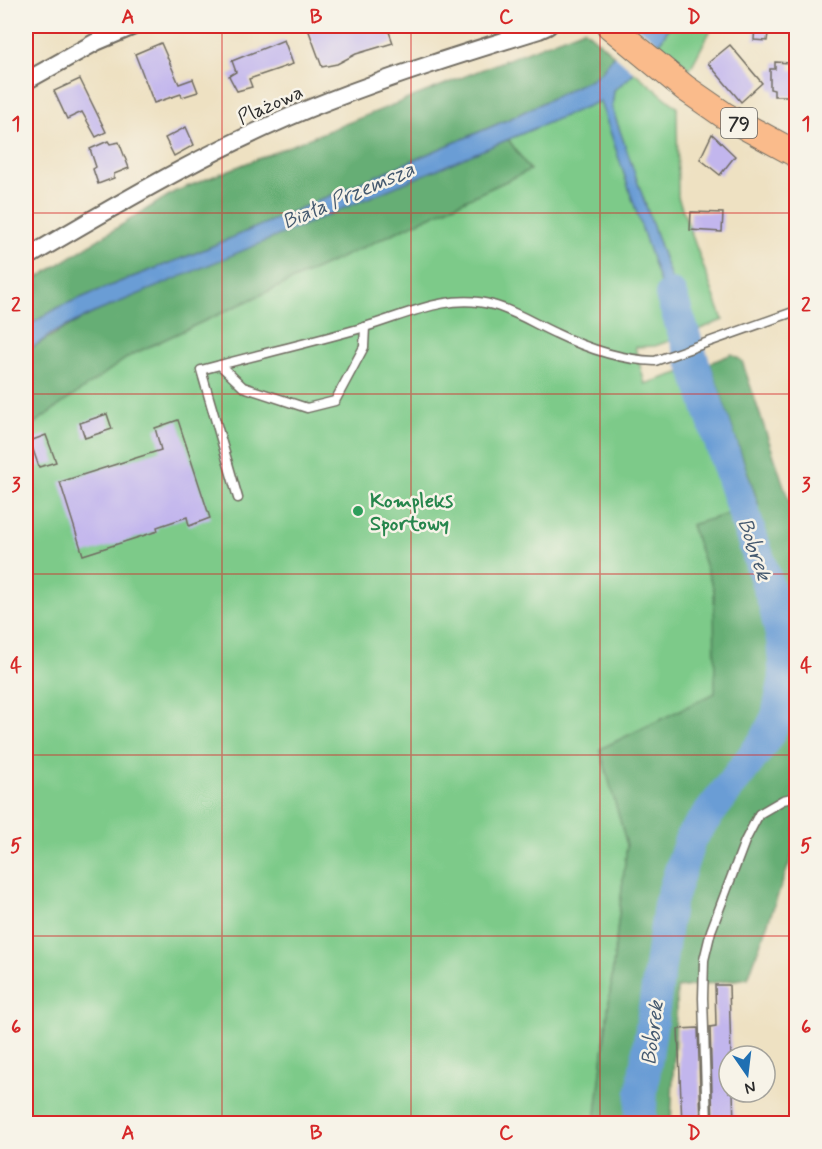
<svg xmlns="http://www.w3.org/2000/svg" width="822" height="1149" font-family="Mynerve,sans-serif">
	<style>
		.green { fill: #7dca89; stroke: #547a5a; stroke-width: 1.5 }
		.forest { fill: #66ae75; stroke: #486c50; stroke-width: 1.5 }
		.water { fill: #6a9dd5; stroke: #4a6480; stroke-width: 1.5 }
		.pier { fill: #eee1c2 }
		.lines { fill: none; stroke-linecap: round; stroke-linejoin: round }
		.river { stroke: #6a9dd5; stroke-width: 32 }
		.building { fill: #c2b6ed }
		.lane-casing { stroke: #6f6b60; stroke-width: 11 }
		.street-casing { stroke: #6f6b60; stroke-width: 20 }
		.primary-casing { stroke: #6f6b60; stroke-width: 28 }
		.lane { stroke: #fff; stroke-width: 8 }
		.street { stroke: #fff; stroke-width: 16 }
		.primary { stroke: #fabb8b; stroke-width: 26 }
		.grid { fill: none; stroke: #d62828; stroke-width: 1.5; stroke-opacity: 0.55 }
		.leisure-dot { fill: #2e9e5b; stroke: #f7f3e8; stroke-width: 2 }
		.labels { text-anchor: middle; stroke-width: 5; stroke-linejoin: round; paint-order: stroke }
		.shield { fill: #f7f3e8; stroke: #686764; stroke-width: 1.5 }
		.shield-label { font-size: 18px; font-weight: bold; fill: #2b2b2b }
		.street-label { font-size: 20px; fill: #2b2b2b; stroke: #f7f3e8 }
		.leisure-label { font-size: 20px; font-weight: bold; fill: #27864d; stroke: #f7f3e8; text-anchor: start }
		.water-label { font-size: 21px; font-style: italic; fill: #44596f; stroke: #f7f3e8 }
		.neatline { fill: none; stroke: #d62828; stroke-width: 2 }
		.grid-label { font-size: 20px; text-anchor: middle; font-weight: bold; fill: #d62828 }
	</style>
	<rect width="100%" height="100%" fill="#f7f3e8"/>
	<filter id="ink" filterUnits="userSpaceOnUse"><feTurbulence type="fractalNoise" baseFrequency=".0167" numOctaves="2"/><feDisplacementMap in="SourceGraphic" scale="12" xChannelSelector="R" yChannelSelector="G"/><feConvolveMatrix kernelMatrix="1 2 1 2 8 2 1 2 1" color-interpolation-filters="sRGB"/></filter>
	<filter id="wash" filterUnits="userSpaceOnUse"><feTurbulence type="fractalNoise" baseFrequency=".008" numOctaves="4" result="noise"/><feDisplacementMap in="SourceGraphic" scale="24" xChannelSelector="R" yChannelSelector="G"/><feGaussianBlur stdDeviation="1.35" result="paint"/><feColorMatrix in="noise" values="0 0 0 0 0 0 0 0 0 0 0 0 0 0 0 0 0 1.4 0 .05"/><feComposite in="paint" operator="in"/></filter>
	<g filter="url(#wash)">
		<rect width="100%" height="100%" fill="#eee1c2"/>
		<g class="green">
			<polygon points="670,26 713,26 690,69 659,44"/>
			<polygon points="634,72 677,107 678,197 723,320 690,333 612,108 614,90"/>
			<polygon points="601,100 678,338 655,346 635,347 645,384 710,363 759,505 691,525 714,590 718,695 601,750 627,845 595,1123 26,1123 26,429 131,355 530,170 508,139"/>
		</g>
		<g class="forest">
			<polygon points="584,29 614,55 602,71 591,80 507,120 196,253 122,281 61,306 26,327 26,285 174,192"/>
			<path d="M508,139l22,31 -399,185 -105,74v-77c67,-45 143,-72 218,-103 88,-36 176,-73 264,-110z"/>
			<polygon points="732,354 742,361 791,507 796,507 796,822 792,856 748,978 677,988 671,1123 595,1124 627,845 600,749 715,693 714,590 691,525 759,505 710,363"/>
		</g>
		<path class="water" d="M636,26h34c-14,24 -33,47 -56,64l-2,18 78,225 -12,5 -78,-237 -511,214 -36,18 -27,19v-25l35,-21 61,-25 74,-28 311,-133 84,-41 11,-8z"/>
		<polygon class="pier" points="632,26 636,26 662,46 636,74 612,53"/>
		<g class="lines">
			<polyline class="river" points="640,1124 642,1090 669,905 691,837 766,739 777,716 785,678 782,640 774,604 671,295"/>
		</g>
		<g id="blocks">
			<g class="building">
				<polygon points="307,26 387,26 393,43 356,54 337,64 322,67"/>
				<polygon points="755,26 769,26 767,41 754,40"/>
				<polygon points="284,40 293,64 249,79 252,87 237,91 229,76 236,72 232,61"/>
				<polygon points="161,43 179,84 193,79 198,92 182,97 181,94 154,103 135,54"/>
				<polygon points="730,45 762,83 741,102 708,63"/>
				<polygon points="775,62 790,63 790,70 796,70 796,96 774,96 774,90 770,89 770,69 775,69"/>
				<polygon points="80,79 106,132 96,137 82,112 67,119 54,91"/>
				<polygon points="186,127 194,145 174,156 165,138"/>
				<polygon points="712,134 735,156 720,175 700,159"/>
				<polygon points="108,141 110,144 119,142 129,168 114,174 114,178 98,184 93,169 96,167 90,149"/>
				<polygon points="691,212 723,213 722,232 690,230"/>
				<polygon points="107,414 112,429 85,438 80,423"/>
				<polygon points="178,420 210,518 189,526 187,517 157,527 158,531 83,555 60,482 161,450 155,428"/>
				<polygon points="46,435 56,462 39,467 30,441"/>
				<polygon points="715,985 729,985 731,1056 729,1056 729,1092 733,1092 734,1124 713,1124 710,1027 716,1026"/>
				<polygon points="698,1028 701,1124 682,1124 678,1029"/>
			</g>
		</g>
	</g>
	<g filter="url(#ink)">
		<use href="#blocks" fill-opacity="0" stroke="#6f6b60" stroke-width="1.5"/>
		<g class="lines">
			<g class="lane-casing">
				<g id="lane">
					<path d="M220,365c49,-13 97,-24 145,-38 41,-12 85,-35 128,-22 22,6 42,19 62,28 31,15 66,27 100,28l141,-50"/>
					<polyline points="238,498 201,370 220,365 243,387 307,408 335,401 364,347 365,327"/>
					<polyline points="707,1124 703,998 704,960 711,931 745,841 759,814 783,800 796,797"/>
				</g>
			</g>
			<g class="street-casing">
				<g id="street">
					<polyline points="26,81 96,42 134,26"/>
					<path d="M26,258c97,-57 196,-116 302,-157 69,-27 140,-49 211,-71l9,-4"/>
				</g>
			</g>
			<g class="primary-casing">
				<polyline id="primary" points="610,26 685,88 724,115 796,154"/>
			</g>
			<use href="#lane" class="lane"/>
			<use href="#street" class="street"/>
			<use href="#primary" class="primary"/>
		</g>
	</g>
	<path class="grid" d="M222,26v1098M411,26v1098M600,26v1098M26,213h770M26,394h770M26,574h770M26,755h770M26,936h770"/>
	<circle class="leisure-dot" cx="358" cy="511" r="6"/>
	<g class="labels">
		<rect class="shield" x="721" y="108" width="36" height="30" rx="4.5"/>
		<g class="shield-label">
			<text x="739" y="129">79</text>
		</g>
		<g class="street-label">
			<text transform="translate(270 104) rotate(-24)" y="7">Plażowa</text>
		</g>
		<g class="leisure-label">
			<text x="370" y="507">Kompleks<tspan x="370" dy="23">Sportowy</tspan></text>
		</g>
		<g class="water-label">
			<text transform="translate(348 195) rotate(-23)" y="7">Biała Przemsza</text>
			<text transform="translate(755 549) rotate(71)" y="7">Bobrek</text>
			<text transform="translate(652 1033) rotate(-83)" y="7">Bobrek</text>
		</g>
	</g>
	<rect width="822" height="1149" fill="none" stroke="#f7f3e8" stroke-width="66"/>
	<g transform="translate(747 1074) rotate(166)"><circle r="28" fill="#f7f3e8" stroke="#a5a39c" stroke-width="1.5"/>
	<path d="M0-4.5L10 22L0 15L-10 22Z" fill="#1f6fb2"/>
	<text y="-9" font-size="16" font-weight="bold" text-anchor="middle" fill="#2b2b2b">N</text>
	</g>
	<rect x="33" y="33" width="756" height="1083" class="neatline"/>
	<g class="grid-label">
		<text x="128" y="23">A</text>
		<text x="316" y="23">B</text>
		<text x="506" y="23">C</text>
		<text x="694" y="23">D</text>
		<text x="16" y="130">1</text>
		<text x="806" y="130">1</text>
		<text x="16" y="311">2</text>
		<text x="806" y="311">2</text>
		<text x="16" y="491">3</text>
		<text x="806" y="491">3</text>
		<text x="16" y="672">4</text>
		<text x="806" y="672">4</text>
		<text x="16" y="852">5</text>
		<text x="806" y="852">5</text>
		<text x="16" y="1033">6</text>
		<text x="806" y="1033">6</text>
		<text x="128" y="1139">A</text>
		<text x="316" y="1139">B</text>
		<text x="506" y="1139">C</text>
		<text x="694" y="1139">D</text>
	</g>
</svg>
